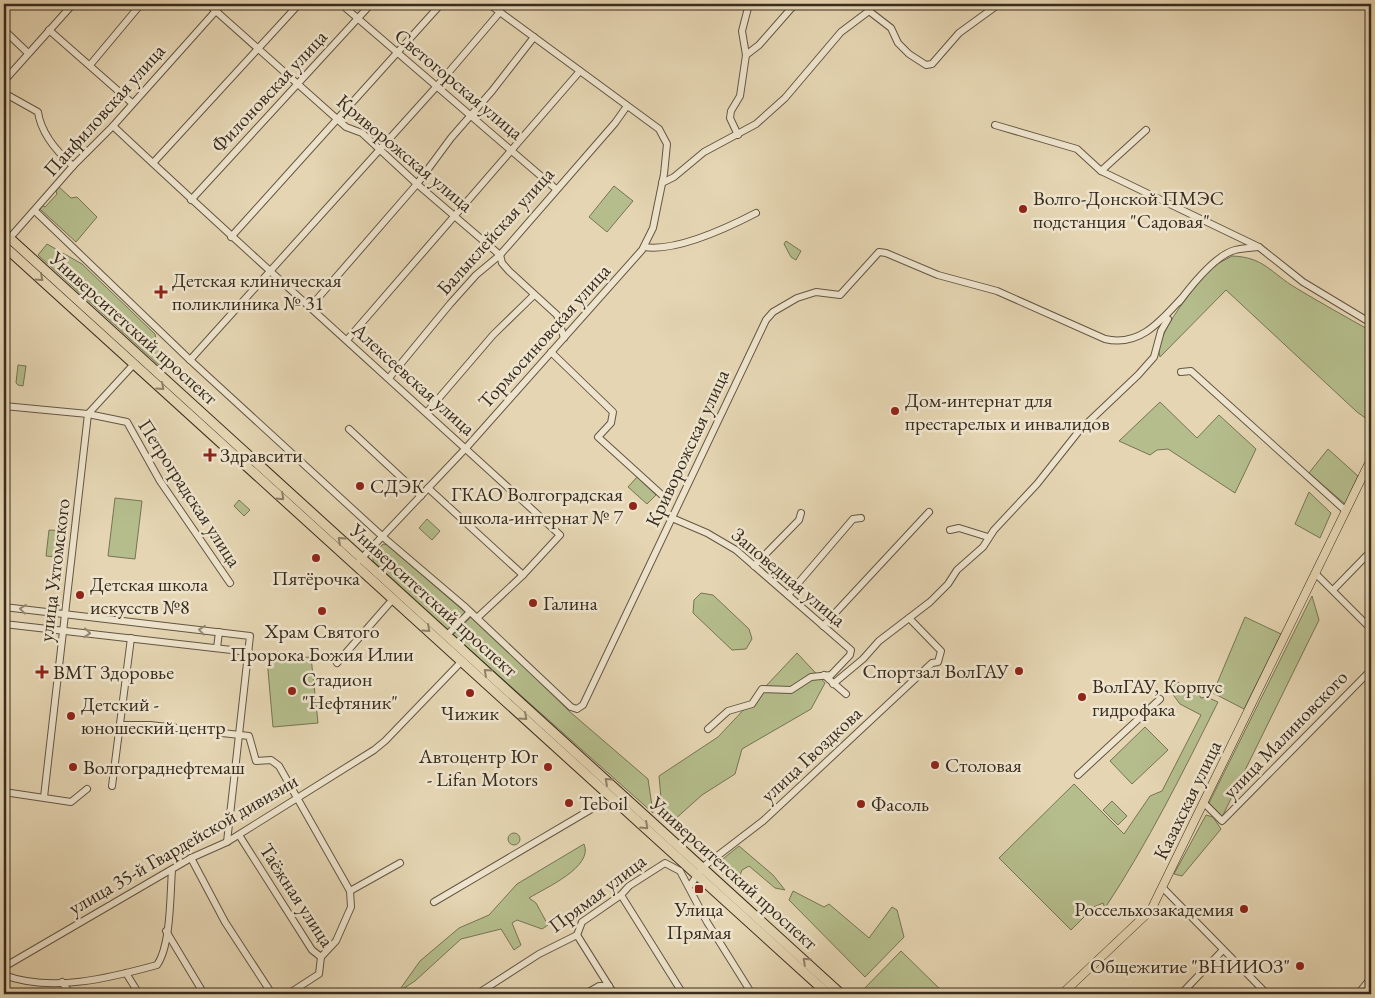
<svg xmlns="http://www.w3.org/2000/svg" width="1375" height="998" font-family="'EB Garamond',serif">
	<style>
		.green { fill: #b5bd8c; stroke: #767455 }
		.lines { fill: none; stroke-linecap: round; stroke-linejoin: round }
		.minor-casing { stroke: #635643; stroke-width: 8 }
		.major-casing { stroke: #382c1e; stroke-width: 9 }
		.highway-casing { stroke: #382c1e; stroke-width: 11 }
		.minor { stroke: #eee4cd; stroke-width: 6 }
		.major { stroke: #e5d5b2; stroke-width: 8 }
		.highway { stroke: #e5d5b2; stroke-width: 9 }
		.oneway { stroke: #8e8068 }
		.oneway2 { stroke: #938876 }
		.poi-dot { fill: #8f2418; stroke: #eee4cd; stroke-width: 2 }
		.labels { text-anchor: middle; stroke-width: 5; stroke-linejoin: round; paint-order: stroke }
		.street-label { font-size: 20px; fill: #382c1e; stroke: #eee4cd }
		.poi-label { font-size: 20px; fill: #382c1e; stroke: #eee4cd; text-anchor: start }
	</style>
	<rect width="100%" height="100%" fill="#e5d5b2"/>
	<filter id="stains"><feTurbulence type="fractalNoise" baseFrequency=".004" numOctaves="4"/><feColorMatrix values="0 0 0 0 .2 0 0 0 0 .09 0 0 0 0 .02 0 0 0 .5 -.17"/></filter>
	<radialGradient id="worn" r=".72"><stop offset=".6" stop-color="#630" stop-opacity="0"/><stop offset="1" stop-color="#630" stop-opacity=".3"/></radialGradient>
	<g class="green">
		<polygon points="614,186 633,201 607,232 589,217"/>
		<polygon points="59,187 71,198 77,197 97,217 76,242 40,209 43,206 45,207 57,194 56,191"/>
		<polygon points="786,241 801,251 796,260 791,257 784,244"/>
		<polygon points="47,244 82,264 155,334 162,368 38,255"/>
		<path d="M1232,256c32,1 39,17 64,32 25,15 50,29 75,43v91l-14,-10 -131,-122 -66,67c-8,-20 38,-75 52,-89 6,-5 13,-8 20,-12z"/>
		<polygon points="18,365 26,366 23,386 18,385 16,383"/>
		<polygon points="1160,402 1197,438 1219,415 1256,449 1235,493 1168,449 1157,450 1150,455 1119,441"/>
		<polygon points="1328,449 1358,476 1345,504 1309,473"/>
		<polygon points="637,477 656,495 647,504 628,487"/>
		<polygon points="1309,492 1331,513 1320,538 1295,524"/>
		<polygon points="115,498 142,501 135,559 108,556"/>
		<polygon points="239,500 250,510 244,516 234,506"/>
		<polygon points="427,519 440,531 432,540 419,528"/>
		<polygon points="49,530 65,531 63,558 46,556"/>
		<polygon points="383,544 387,545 466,613 448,631 373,561 373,556"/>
		<polygon points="701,593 713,595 749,629 752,639 746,649 732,650 693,613 694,600"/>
		<polygon points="1312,596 1319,620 1222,817 1209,803"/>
		<polygon points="472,616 569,711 648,779 653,813 453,635"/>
		<polygon points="1245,617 1281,634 1244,709 1213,693"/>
		<polygon points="797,653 825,683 811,709 742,749 735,774 702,795 674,820 662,809 659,776 718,737"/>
		<polygon points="311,657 318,723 273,727 267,659"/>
		<path d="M1168,678l29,13 4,7 6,-1 11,5c-35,70 -70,141 -113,206l-2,-5 -9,4 -23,23 -72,-72 75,-74 50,50 26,-38 12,-5 39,-76 -21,-11 -15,-20z"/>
		<polygon points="1145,727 1168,750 1132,784 1110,761"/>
		<polygon points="1112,801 1127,816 1118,825 1103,810"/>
		<polygon points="1206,815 1213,817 1221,829 1182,876 1174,874"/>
		<circle cx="514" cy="839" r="6"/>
		<path d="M584,844c10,23 -39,44 -55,54l7,5 12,22 -6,4 -25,-9 -5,3 9,22 -7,5 -13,-21 -40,10 -46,42 -17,11 22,-31 39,-33 30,-13 28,-31z"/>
		<polygon points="739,846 773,875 785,890 775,888 749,866 742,870 736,886 714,866"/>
		<polygon points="793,891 824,907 829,904 869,938 892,907 897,910 904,937 865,977 789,900"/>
		<polygon points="901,951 945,994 859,994"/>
	</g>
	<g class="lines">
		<g class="minor-casing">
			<g id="minor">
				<polyline points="208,4 346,127 362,133 417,184 500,255 502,263 509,271 557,315 564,338"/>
				<polyline points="341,4 556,189"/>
				<polyline points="869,11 891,28 898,43 909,54 926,65 932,64 959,33 999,4"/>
				<polyline points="4,30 28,53"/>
				<polyline points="49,30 132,103"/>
				<polyline points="746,55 759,45 795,4"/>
				<polyline points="90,65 141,4"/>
				<polyline points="4,81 73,4"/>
				<path d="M4,93l34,19c3,21 18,39 35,54"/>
				<polyline points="995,125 1077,149 1101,171 1259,247 1303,282 1371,323"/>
				<path d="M113,126c147,138 298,272 447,409l-37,40 -46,43"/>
				<polyline points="738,135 730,118 731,111 740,96 746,55 742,31 749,4"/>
				<polyline points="153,163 299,4"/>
				<polyline points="1101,171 1146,130"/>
				<polyline points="662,183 674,177 704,152 756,124 785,98 841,32 869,11 873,4"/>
				<polyline points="191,200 371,4"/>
				<path d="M35,211l155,149 193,177 81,69 107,101 6,2 6,-4 183,-385 7,-8 24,-14 19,-6 24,3 39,-43 7,1 52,22 59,16 108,48c34,8 55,-17 76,-40"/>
				<polyline points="231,237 441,4"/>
				<polyline points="8,240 73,166 113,126 222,4"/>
				<path d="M644,247c32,5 83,-19 112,-34"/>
				<path d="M1179,302c12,-16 37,-47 56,-52 8,-2 16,-2 24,-3"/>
				<polyline points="311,306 417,184 451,138 492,91 534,37"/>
				<polyline points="347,340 580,71"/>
				<polyline points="551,352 613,412 611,423 598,437 663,496"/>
				<polyline points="190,360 437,86 500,12"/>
				<polyline points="1181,372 1191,371 1346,511"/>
				<polyline points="389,378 450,304 476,275 500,255 615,123 627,106"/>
				<polyline points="4,406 88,414 127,422 160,481 230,583"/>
				<polyline points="427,412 493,335 534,295"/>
				<polyline points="349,429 421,496"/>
				<polyline points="428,488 523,575"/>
				<polyline points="672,518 707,533 736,550 851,650 850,655 831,675 811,677 791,690 762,689 752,704 728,711 708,729"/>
				<polyline points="950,530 959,528 988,537"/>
				<polyline points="360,560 466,448 642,250 653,228 664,174 667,144 659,129 489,4"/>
				<polyline points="754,566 799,520 801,513"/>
				<polyline points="1316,574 1371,629"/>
				<polyline points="1333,590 1371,551"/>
				<polyline points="788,595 853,519 861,518"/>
				<polyline points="4,607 250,636 227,842"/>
				<polyline points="4,624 249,652"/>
				<polyline points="823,626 929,512"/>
				<polyline points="447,635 470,612"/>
				<polyline points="217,648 219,632"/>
				<polyline points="337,663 393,599"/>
				<polyline points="824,675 846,694"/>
				<polyline points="833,684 863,659 879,641 930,602 948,584 957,570 983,547 994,530 1037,484 1079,431 1138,375 1154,357 1161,331 1168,319"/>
				<polyline points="120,725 150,725 249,736 256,761 271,760 279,766 350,891 351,907 336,941 321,957"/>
				<polyline points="1078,775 1160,699"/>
				<polyline points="112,786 131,638"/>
				<polyline points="4,792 71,802 87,789"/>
				<polyline points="44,797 88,414 134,364"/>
				<polyline points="1204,803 1222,821 1371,670"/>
				<polyline points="239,835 312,950 321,957 319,974 288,994"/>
				<polyline points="191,858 225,922 272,994"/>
				<polyline points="689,887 703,867 763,821 932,663 938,662 941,651 909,618"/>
				<polyline points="1163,888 1267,994"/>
				<polyline points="350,891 400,863"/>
				<polyline points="621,895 683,994"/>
				<polyline points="434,902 595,807 623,807"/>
				<polyline points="166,931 204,994"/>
				<polyline points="577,935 614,994"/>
				<polyline points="4,967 191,858 227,842 374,750 385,741 462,661"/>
				<polyline points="126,973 139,994"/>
				<path d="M4,975c47,18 106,3 153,-10 14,-20 13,-69 15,-95"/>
				<polyline points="62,982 70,994"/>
				<polyline points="477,994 539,954 577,935 582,922 621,895 629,886 665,863 680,871 707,922 752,994"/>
				<polyline points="585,994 599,986 609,986"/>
				<polyline points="1181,994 1222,951"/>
				<polyline points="1358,994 1371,978"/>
			</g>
		</g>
		<g class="major-casing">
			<polyline id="major" points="1062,994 1151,910 1371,459"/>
		</g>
		<g class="highway-casing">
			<g id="highway">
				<polyline points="4,233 841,994"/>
				<polyline points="4,246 828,994"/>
			</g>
		</g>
		<use href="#minor" class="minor"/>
		<use href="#major" class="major"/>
		<use href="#highway" class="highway"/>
	</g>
	<defs><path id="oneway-chevron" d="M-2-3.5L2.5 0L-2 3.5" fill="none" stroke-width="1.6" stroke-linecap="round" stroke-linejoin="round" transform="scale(1.25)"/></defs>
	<g class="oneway">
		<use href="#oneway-chevron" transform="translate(40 278) rotate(42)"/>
		<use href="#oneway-chevron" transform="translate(161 387) rotate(42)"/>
		<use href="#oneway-chevron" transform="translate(281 497) rotate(43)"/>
		<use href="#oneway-chevron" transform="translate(341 540) rotate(-138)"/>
		<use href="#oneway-chevron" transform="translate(427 629) rotate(42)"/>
		<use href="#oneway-chevron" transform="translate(487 672) rotate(-138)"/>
		<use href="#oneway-chevron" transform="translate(524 717) rotate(42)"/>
		<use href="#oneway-chevron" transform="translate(608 781) rotate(-138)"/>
		<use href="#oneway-chevron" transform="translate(645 826) rotate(43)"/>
		<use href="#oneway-chevron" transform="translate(806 961) rotate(-137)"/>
	</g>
	<g class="oneway2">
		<use href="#oneway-chevron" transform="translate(23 609) rotate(-173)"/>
		<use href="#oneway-chevron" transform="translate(202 630) rotate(-173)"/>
		<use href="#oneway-chevron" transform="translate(87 633) rotate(6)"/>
	</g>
	<g class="poi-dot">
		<circle cx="1023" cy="209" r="5"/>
		<path d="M158.5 284.5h5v5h5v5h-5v5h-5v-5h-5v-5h5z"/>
		<circle cx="895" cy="411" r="5"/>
		<path d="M207.5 447.5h5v5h5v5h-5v5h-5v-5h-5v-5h5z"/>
		<circle cx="360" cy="486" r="5"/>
		<circle cx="633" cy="506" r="5"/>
		<circle cx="316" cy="558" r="5"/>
		<circle cx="80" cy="595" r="5"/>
		<circle cx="533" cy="603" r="5"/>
		<circle cx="322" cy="611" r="5"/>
		<circle cx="1019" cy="671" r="5"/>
		<path d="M39.5 664.5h5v5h5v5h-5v5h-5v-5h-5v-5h5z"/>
		<circle cx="292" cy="691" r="5"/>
		<circle cx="470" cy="693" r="5"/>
		<circle cx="1082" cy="697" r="5"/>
		<circle cx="71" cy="716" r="5"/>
		<circle cx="935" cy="765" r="5"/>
		<circle cx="73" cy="767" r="5"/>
		<circle cx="548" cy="767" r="5"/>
		<circle cx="569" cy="803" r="5"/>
		<circle cx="861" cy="804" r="5"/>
		<rect x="694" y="884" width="10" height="10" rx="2.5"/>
		<circle cx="1244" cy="909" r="5"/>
		<circle cx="1300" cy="966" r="5"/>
	</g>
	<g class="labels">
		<g class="street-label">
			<text transform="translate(459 84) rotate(40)" y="7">Светогорская улица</text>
			<text transform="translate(269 91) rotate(-47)" y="7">Филоновская улица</text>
			<text transform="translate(104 110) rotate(-48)" y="7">Панфиловская улица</text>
			<text transform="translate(405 153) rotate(40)" y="7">Криворожская улица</text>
			<text transform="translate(495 231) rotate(-48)" y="7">Балыклейская улица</text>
			<text transform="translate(134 328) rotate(42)" y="7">Университетский проспект</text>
			<text transform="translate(544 336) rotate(-48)" y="7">Тормосиновская улица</text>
			<text transform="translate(414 379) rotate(42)" y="7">Алексеевская улица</text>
			<text transform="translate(687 448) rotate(-65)" y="7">Криворожская улица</text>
			<text transform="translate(190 493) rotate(57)" y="7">Петроградская улица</text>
			<text transform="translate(54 570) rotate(-83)" y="7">улица Ухтомского</text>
			<text transform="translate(789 577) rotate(40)" y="7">Заповедная улица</text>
			<text transform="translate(434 600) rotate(42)" y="7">Университетский проспект</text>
			<text transform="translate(1285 734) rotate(-46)" y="7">улица Малиновского</text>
			<text transform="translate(811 754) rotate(-43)" y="7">улица Гвоздкова</text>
			<text transform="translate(1187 800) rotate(-64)" y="7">Казахская улица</text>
			<text transform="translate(183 844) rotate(-30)" y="7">улица 35-й Гвардейской дивизии</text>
			<text transform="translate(734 873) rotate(42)" y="7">Университетский проспект</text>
			<text transform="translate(597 893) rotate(-37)" y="7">Прямая улица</text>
			<text transform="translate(297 895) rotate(57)" y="7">Таёжная улица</text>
		</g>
		<g class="poi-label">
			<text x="1033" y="205">Волго-Донской ПМЭС<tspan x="1033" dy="23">подстанция "Садовая"</tspan></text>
			<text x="172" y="287">Детская клиническая<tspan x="172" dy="23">поликлиника № 31</tspan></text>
			<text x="905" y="407">Дом-интернат для<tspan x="905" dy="23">престарелых и инвалидов</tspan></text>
			<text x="220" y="462">Здравсити</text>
			<text x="370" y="493">СДЭК</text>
			<text x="623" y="501" text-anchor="end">ГКАО Волгоградская<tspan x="623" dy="23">школа-интернат № 7</tspan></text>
			<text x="316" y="585" text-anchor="middle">Пятёрочка</text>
			<text x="90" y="591">Детская школа<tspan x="90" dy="23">искусств №8</tspan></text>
			<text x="543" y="610">Галина</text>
			<text x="322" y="638" text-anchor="middle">Храм Святого<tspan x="322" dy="23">Пророка Божия Илии</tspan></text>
			<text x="1009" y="678" text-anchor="end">Спортзал ВолГАУ</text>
			<text x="53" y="679">ВМТ Здоровье</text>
			<text x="302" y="686">Стадион<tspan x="302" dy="23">"Нефтяник"</tspan></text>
			<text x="1092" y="693">ВолГАУ, Корпус<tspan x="1092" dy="23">гидрофака</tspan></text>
			<text x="81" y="711">Детский -<tspan x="81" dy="23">юношеский центр</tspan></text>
			<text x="470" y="720" text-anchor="middle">Чижик</text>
			<text x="538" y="763" text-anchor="end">Автоцентр Юг<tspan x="538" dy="23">- Lifan Motors</tspan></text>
			<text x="945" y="772">Столовая</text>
			<text x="83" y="774">Волгограднефтемаш</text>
			<text x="579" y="810">Teboil</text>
			<text x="871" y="811">Фасоль</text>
			<text x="699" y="916" text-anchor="middle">Улица<tspan x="699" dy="23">Прямая</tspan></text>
			<text x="1234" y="916" text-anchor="end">Россельхозакадемия</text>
			<text x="1290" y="973" text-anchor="end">Общежитие "ВНИИОЗ"</text>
		</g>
	</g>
	<rect width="1375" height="998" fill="none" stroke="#e5d5b2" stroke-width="20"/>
	<rect x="5" y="5" width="1365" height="988" fill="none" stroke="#382c1e" stroke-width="2.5"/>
	<rect x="10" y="10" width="1355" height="978" fill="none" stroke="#382c1e"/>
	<rect width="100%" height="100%" filter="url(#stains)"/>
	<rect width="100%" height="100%" fill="url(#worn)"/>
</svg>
